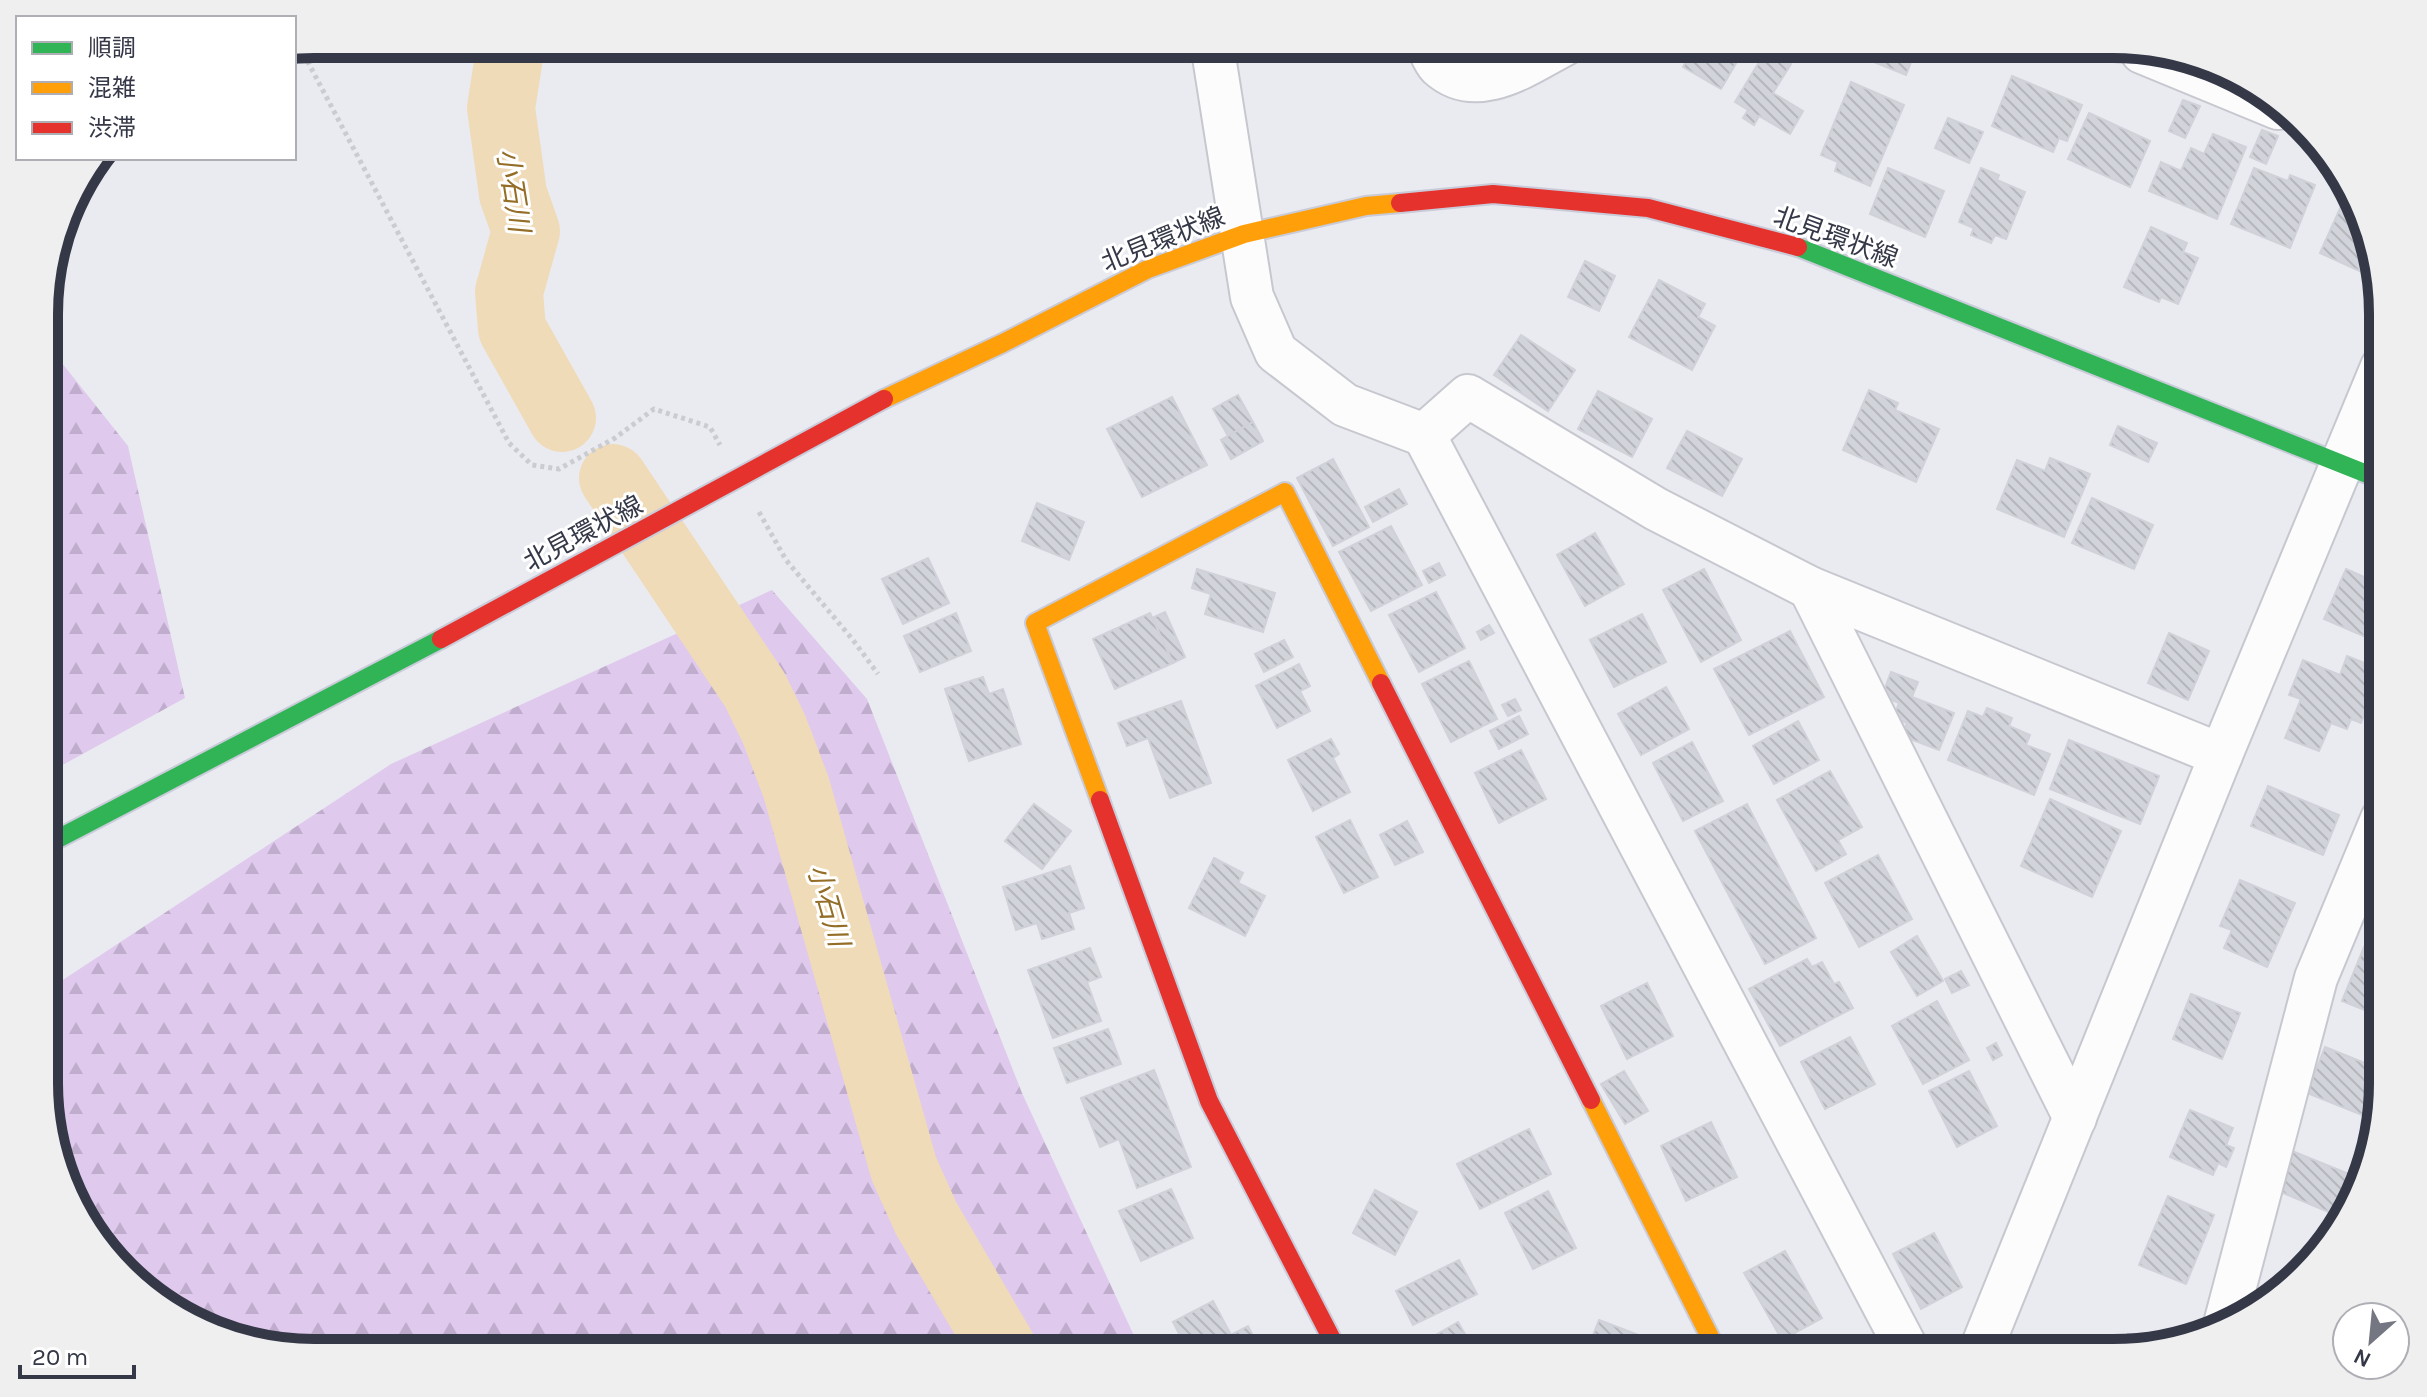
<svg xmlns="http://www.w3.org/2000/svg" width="2427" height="1397" font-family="Karla,'Noto Sans JP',sans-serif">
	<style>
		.forest { fill: url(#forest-firs) }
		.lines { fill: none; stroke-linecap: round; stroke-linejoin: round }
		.river { stroke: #f0dbb9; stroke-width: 68 }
		.building { fill: url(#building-back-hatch); stroke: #d0d1d9; stroke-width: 2 }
		.street-casing { stroke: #c7c8cf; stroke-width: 46 }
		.fast-casing { stroke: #c9cbd9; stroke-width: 22 }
		.slow-casing { stroke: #c9cbd9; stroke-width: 22 }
		.jam-casing { stroke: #c9cbd9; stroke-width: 22 }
		.path { stroke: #caccd1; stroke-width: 5; stroke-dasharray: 4 4; stroke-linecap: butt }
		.street { stroke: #fcfcfd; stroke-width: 42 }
		.fast { stroke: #30b455; stroke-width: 18 }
		.slow { stroke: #ff9f0a; stroke-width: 18 }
		.jam { stroke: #e5322d; stroke-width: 18 }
		.jam-bridge-casing { stroke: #c9cbd9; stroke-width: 22; stroke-linecap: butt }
		.jam-bridge { stroke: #e5322d; stroke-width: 18 }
		.labels { text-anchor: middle; stroke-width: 6; stroke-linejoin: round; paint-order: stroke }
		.street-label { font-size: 26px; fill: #353847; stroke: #fff }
		.water-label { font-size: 28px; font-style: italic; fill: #946d27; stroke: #fff }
		.rim { fill: none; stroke: #353847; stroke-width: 10 }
	</style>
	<defs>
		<pattern id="forest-firs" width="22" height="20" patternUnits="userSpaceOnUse" patternTransform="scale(2)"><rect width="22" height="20" fill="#dfc9ed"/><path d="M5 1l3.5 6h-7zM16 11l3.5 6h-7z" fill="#c0adcd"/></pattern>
		<pattern id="building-back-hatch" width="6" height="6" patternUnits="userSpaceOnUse" patternTransform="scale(2)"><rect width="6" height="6" fill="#d2d4db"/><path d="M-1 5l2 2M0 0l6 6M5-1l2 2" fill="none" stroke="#b5b7bd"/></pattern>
	</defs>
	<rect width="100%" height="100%" fill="#eaebf1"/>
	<g class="forest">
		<polygon points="46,343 128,446 185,698 46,774"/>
		<polygon points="772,590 867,699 1022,1093 1142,1353 314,1353 179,1317 89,1233 46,1118 46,991 391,764"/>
	</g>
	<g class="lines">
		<g class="river">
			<polyline points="511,44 501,108 513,194 526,231 509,292 512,329 562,418"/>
			<polyline points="613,478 755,690 774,729 796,787 904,1169 926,1218 1005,1353"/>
		</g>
	</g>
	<g class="building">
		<polygon points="1696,44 1738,44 1745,48 1721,89 1683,67"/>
		<polygon points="1853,44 1918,44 1906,75 1849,52"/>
		<polygon points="1767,49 1791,64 1773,93 1803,111 1790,134 1759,116 1754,125 1743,118 1748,110 1735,102"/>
		<polygon points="2012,76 2082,105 2067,141 2059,138 2053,152 1992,126"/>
		<polygon points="1851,82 1904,105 1870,186 1835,171 1838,162 1821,155"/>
		<polygon points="2183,100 2200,106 2185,138 2169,131"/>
		<polygon points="2089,113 2150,141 2130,187 2068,159"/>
		<polygon points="1948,118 1983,132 1969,163 1935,148"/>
		<polygon points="2262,130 2278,136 2266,164 2250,157"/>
		<polygon points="2213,134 2246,147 2217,219 2149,191 2161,162 2181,171 2191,148 2204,154"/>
		<polygon points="1888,168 1944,191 1925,237 1870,214"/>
		<polygon points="1981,168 1999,175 1997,180 2025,192 2006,239 1995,235 1991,243 1971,235 1974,228 1959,222"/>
		<polygon points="2254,168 2288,181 2290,175 2315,185 2290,248 2231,224"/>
		<polygon points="2347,193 2371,263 2366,274 2320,253"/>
		<polygon points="2151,227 2187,243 2183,252 2198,258 2178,304 2161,297 2159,302 2124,287"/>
		<polygon points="1585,261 1615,276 1599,311 1568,297"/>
		<polygon points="1659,280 1705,304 1698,317 1715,326 1692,370 1629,337"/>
		<polygon points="1521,335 1575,370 1548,411 1494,375"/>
		<polygon points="1869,390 1898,403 1895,410 1939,429 1916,482 1843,450"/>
		<polygon points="1598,391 1652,419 1632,457 1578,429"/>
		<polygon points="1238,395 1253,422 1228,436 1213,409"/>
		<polygon points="1172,397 1207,465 1142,497 1107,429"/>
		<polygon points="1253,422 1263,441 1231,459 1221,440"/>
		<polygon points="2118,426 2157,443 2148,462 2110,445"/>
		<polygon points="1687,431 1742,459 1722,496 1667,468"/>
		<polygon points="2050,458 2090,474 2064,537 1997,509 2017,460 2045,471"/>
		<polygon points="1333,459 1369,527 1333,546 1297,478"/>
		<polygon points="1399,489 1407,504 1373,522 1365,507"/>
		<polygon points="2092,498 2153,525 2134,569 2072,543"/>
		<polygon points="1037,503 1084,522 1069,560 1022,541"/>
		<polygon points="1391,526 1422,585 1371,611 1339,552"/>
		<polygon points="1595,533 1624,584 1585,606 1557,555"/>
		<polygon points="928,558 949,603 903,624 882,579"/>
		<polygon points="1439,563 1445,575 1429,583 1423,571"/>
		<polygon points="1197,569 1275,593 1263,632 1205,614 1211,594 1192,588"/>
		<polygon points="1704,569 1741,640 1701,662 1663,590"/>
		<polygon points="2346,569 2382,585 2382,644 2324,619"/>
		<polygon points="1436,592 1465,648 1419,672 1389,615"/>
		<polygon points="1165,612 1185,657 1173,663 1152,618"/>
		<polygon points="956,613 971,651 920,672 904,636"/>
		<polygon points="1150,613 1173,663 1115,689 1093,639"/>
		<polygon points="1642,614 1666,662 1614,687 1590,640"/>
		<polygon points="1489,625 1494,633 1481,640 1477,632"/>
		<polygon points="1790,631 1824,697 1749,735 1714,669"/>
		<polygon points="2169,633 2209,651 2188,700 2148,683"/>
		<polygon points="1284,640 1293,657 1264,672 1255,654"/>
		<polygon points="2347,656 2382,670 2361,723 2351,719 2347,729 2331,723 2319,751 2285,738 2301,699 2289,695 2303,660 2340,675"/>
		<polygon points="1469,661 1497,719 1451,742 1422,684"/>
		<polygon points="1299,664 1310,686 1300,691 1310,711 1277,728 1256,686"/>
		<polygon points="1891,672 1918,682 1912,697 1954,713 1939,750 1902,736 1907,723 1893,718 1899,703 1882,696"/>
		<polygon points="983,677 989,694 1003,689 1021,744 969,761 945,689"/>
		<polygon points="1666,687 1689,729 1641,755 1618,714"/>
		<polygon points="2382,691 2382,739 2365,732"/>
		<polygon points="1515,699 1521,710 1508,716 1502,705"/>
		<polygon points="1181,701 1211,783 1170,798 1148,738 1127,746 1118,723"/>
		<polygon points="1987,708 2012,718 2009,726 2030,735 2026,745 2050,754 2034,795 1948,760 1968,711 1983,717"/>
		<polygon points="1519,716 1528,734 1499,749 1490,731"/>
		<polygon points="1798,721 1819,760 1774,784 1753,746"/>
		<polygon points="1331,739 1339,754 1333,758 1350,792 1313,811 1288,760"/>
		<polygon points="2069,740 2159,776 2140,824 2050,789"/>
		<polygon points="1692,742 1723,801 1683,821 1653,763"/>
		<polygon points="1521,750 1546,799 1499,823 1475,773"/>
		<polygon points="1830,771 1862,827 1838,840 1846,854 1816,871 1777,800"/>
		<polygon points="2268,786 2339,815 2323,855 2251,826"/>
		<polygon points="2050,799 2121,831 2092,897 2021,866"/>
		<polygon points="1034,804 1071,831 1042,869 1005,841"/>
		<polygon points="1747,804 1816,938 1765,964 1695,831"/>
		<polygon points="1350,820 1378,877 1344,893 1316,837"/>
		<polygon points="1407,821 1423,852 1395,865 1380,835"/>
		<polygon points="1878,855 1912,919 1859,947 1825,883"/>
		<polygon points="2382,856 2382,903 2364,895"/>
		<polygon points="1214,858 1243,873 1238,883 1265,896 1245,936 1189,908"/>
		<polygon points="1070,866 1084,908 1069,913 1074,929 1042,939 1037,923 1016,930 1003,887"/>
		<polygon points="2240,880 2295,903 2267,967 2224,948 2232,930 2220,926"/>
		<polygon points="1917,936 1943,981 1917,996 1891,952"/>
		<polygon points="2364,947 2382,955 2382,1017 2342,1001"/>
		<polygon points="1090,948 1101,977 1087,982 1101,1021 1053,1038 1028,970"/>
		<polygon points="1807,959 1812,967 1822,962 1834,984 1839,982 1853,1008 1780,1046 1749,989"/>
		<polygon points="1961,971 1969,985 1952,993 1945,979"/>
		<polygon points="1647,983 1673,1036 1627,1059 1601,1006"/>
		<polygon points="2191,994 2240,1013 2222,1059 2173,1039"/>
		<polygon points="1937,1001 1969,1060 1923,1084 1892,1026"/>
		<polygon points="1108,1029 1121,1064 1067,1083 1054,1048"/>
		<polygon points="1850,1037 1875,1084 1825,1109 1801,1062"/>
		<polygon points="1996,1043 2002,1055 1993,1060 1987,1048"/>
		<polygon points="2325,1047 2382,1070 2382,1093 2372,1119 2307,1093"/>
		<polygon points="1154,1070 1191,1167 1137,1188 1119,1139 1100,1147 1081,1098"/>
		<polygon points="1624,1071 1648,1111 1625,1124 1601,1084"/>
		<polygon points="1969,1071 1997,1126 1957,1147 1929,1091"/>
		<polygon points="2190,1110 2233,1128 2226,1145 2234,1148 2226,1167 2218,1163 2213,1175 2170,1157"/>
		<polygon points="1711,1122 1737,1177 1686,1201 1661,1146"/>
		<polygon points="1529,1129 1551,1174 1480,1209 1457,1164"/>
		<polygon points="2292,1151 2359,1178 2345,1219 2276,1190"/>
		<polygon points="1171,1189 1193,1238 1141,1261 1119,1211"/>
		<polygon points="1375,1190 1417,1212 1395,1255 1353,1233"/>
		<polygon points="1548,1191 1576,1248 1533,1269 1505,1213"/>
		<polygon points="2168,1196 2214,1215 2186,1284 2139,1265"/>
		<polygon points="1934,1233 1962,1287 1921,1309 1893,1254"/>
		<polygon points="1785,1251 1822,1318 1782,1340 1744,1273"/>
		<polygon points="1459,1260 1477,1294 1413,1325 1396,1291"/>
		<polygon points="1213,1301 1231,1335 1248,1326 1262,1353 1189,1353 1173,1322"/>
		<polygon points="1599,1320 1660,1343 1657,1353 1586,1353"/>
		<polygon points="1458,1322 1476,1353 1416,1353 1413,1348"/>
		<polygon points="2128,1334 2160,1343 2123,1352"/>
		<polygon points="1821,1335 1830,1353 1786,1353"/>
	</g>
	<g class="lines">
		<g class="street-casing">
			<g id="street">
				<polyline points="1212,44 1252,297 1276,352 1345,405 1424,435 1909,1353"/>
				<path d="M1427,44c3,6 7,17 12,22 39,35 89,-3 126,-22"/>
				<polyline points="2142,52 2278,108"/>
				<polyline points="1424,435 1468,396 1656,509 1810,588 2221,755"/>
				<polyline points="1810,588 2075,1118"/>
				<polyline points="2225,1324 2316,978 2382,819"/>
				<polyline points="1980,1352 2221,755 2382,367"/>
			</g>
		</g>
		<g class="fast-casing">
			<g id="fast">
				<polyline points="1798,247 2382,480"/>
				<polyline points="46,845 441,639"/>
			</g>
		</g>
		<g class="slow-casing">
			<g id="slow">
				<polyline points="884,399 1003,343 1148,269 1244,234 1366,206 1400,203"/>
				<polyline points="1100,800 1035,623 1285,492 1381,683"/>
				<polyline points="1591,1100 1718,1353"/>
			</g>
		</g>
		<g class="jam-casing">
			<g id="jam">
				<polyline points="1400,203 1493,194 1648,208 1798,247"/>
				<polyline points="1381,683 1591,1100"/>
				<polyline points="1100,800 1209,1101 1339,1353"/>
			</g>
		</g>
		<g class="path">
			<polyline points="300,47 509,443 532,465 559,469 615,438 654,409 710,427 720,445"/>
			<polyline points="759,512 786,560 853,640 878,674"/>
		</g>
		<use href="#street" class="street"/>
		<use href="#fast" class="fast"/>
		<use href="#slow" class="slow"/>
		<use href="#jam" class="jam"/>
		<g class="jam-bridge-casing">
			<polyline id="jam-bridge" points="441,639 884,399"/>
		</g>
		<use href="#jam-bridge" class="jam-bridge"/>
	</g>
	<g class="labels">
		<g class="street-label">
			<text transform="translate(1836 237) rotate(20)" y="9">北見環状線</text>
			<text transform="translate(1163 239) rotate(-22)" y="9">北見環状線</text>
			<text transform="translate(583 533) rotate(-28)" y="9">北見環状線</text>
		</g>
		<g class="water-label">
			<text transform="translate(514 190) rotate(81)" y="10">小石川</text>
			<text transform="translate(829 905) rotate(74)" y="10">小石川</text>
		</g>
	</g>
	<path d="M0 0H2427V1397H0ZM314 58H2113A256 256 0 0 1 2369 314V1083A256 256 0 0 1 2113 1339H314A256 256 0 0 1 58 1083V314A256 256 0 0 1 314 58Z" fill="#efeff0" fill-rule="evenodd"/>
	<path class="rim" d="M314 58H2113A256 256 0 0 1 2369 314V1083A256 256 0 0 1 2113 1339H314A256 256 0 0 1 58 1083V314A256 256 0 0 1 314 58Z"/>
	<rect x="16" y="16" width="280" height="144" fill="#ffffff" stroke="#aeafb5" stroke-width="2"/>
	<rect x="32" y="42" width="40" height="12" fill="#30b455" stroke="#aeafb5" stroke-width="2"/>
	<text x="88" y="56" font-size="24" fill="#353847">順調</text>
	<rect x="32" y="82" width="40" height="12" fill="#ff9f0a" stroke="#aeafb5" stroke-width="2"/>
	<text x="88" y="96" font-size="24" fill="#353847">混雑</text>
	<rect x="32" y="122" width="40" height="12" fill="#e5322d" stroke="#aeafb5" stroke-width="2"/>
	<text x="88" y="136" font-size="24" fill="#353847">渋滞</text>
	<g transform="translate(2371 1341) rotate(207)"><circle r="38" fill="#ffffff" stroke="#aeafb5" stroke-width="2"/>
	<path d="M0-6L14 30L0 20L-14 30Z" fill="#747782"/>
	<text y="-12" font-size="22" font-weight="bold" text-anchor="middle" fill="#353847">N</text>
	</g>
	<path d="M20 1365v12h114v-12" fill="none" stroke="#353847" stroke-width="4"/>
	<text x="32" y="1365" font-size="24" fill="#353847" stroke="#ffffff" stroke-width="6" paint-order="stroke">20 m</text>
</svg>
